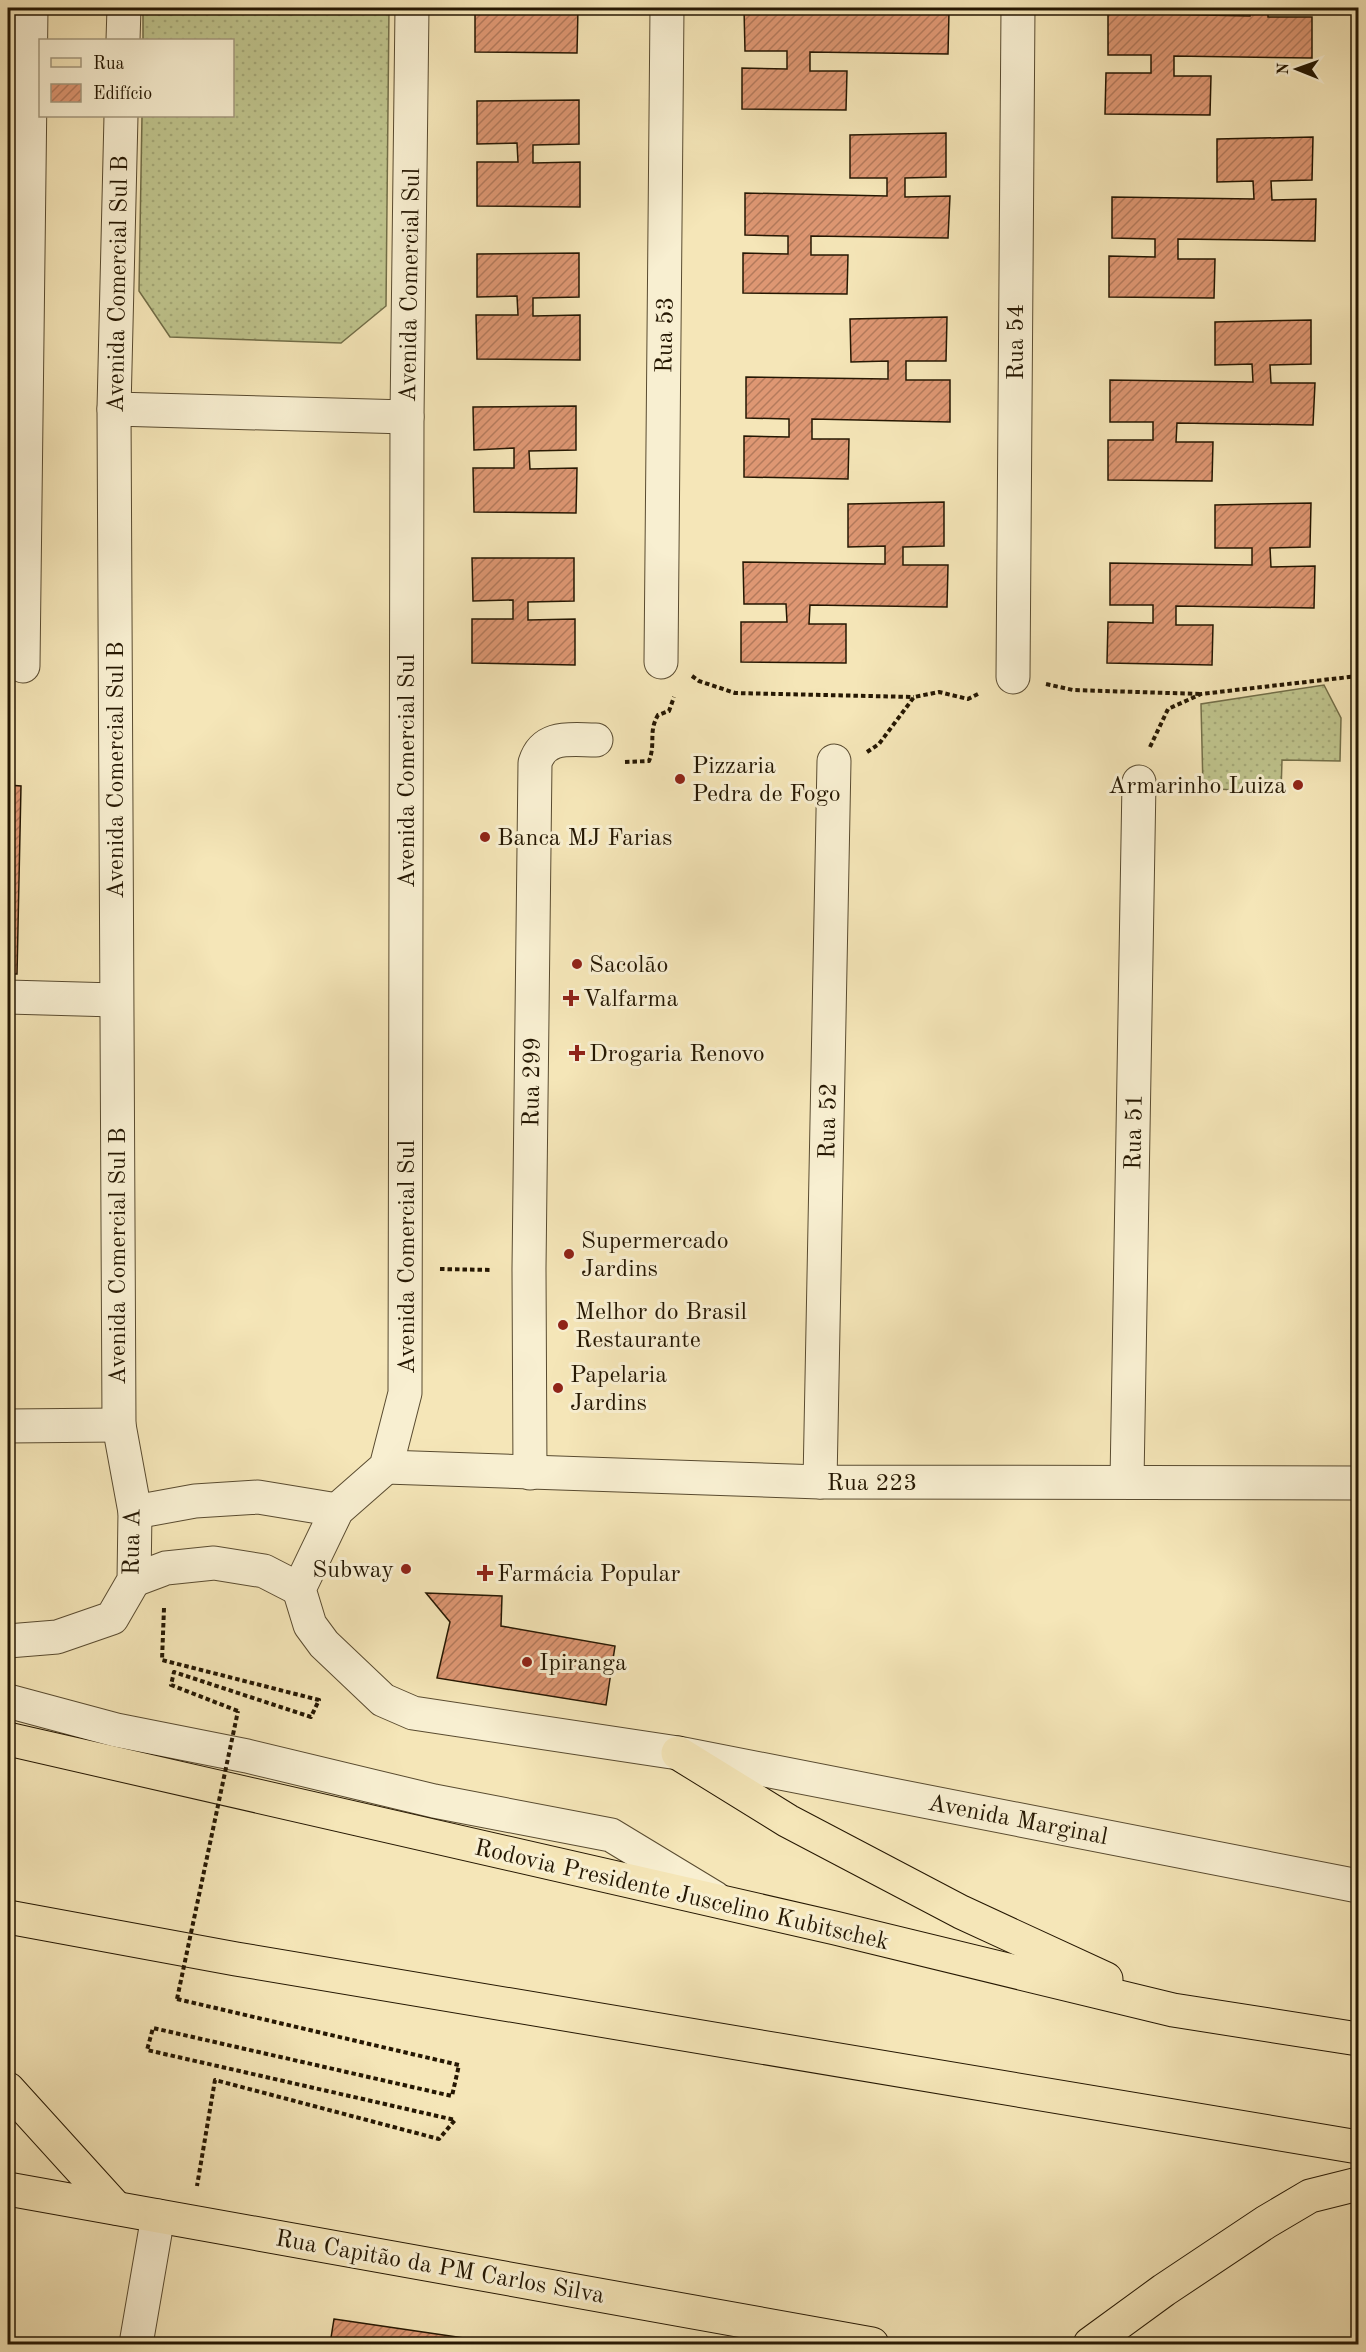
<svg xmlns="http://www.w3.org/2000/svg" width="1366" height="2352" font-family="'Old Standard TT',serif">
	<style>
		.grass { fill: url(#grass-dots); stroke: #726e48; stroke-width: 1.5 }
		.building { fill: url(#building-hatch); stroke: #251702; stroke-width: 1.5 }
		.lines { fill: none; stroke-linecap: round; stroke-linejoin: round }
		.minor-casing { stroke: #594b30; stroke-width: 35 }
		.major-casing { stroke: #251702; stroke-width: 35 }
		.highway-casing { stroke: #251702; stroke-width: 35 }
		.path { stroke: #251702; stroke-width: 4; stroke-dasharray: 4.5 3; stroke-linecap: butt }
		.minor { stroke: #f8efd1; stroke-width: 33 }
		.major { stroke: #f5e6b8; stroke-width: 33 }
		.highway { stroke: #f5e6b8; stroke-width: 33 }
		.path-bridge { stroke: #251702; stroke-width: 4; stroke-dasharray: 4.5 3; stroke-linecap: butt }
		.poi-dot { fill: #8f2418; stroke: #f8efd1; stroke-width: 2 }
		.labels { text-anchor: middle; stroke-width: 6; stroke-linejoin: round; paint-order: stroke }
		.street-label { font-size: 24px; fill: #251702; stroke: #f8efd1 }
		.poi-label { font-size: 24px; fill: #251702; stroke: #f8efd1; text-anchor: start }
	</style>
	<defs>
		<pattern id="grass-dots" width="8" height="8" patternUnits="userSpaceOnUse" patternTransform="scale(1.5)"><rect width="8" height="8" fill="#bfc48d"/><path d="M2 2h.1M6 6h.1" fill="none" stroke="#a4a878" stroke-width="1.8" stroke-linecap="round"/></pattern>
		<pattern id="building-hatch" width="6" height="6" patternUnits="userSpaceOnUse" patternTransform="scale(1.5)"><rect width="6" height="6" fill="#de9773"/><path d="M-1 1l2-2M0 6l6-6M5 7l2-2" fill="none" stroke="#b47a5c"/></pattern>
	</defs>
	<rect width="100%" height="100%" fill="#f5e6b8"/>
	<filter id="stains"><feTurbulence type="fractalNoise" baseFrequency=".00333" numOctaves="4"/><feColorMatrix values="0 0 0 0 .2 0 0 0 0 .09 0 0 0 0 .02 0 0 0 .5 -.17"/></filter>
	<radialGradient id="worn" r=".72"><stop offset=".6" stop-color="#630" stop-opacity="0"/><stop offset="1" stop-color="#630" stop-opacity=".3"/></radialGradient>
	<g class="grass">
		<polygon points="143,8 389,8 386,306 341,343 170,337 139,291 142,116 232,116 232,40 143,40"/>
		<polygon points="1324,685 1341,718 1340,761 1282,760 1281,793 1203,788 1201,704"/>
	</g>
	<g class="building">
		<polygon points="475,8 578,8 577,53 475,52"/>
		<polygon points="886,8 904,8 904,12 949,12 948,54 810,52 810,71 847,71 846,110 742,109 742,68 787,69 787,51 745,51 744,9 886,11"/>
		<polygon points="1250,8 1268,8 1268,17 1312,17 1312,58 1174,56 1174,76 1211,76 1210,115 1105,114 1106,73 1151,73 1151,55 1108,55 1108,13 1250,16"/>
		<polygon points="579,100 579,144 533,145 533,163 580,162 580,207 477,206 477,162 518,162 517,143 477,144 477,101"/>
		<polygon points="946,133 946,177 905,178 905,197 950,196 948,238 811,236 811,255 848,255 847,294 743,293 743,253 788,254 788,236 745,235 745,193 887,196 887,178 850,178 850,135"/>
		<polygon points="1313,137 1312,180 1271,181 1272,200 1316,199 1315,241 1178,239 1178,259 1215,259 1214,298 1109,297 1109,256 1155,257 1155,239 1112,238 1112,197 1254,199 1253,181 1217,182 1217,139"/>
		<polygon points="579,253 579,297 533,298 533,316 580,315 580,360 477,359 476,315 518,315 517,296 477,297 477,254"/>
		<polygon points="947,317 946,361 906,361 906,380 950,380 950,422 812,419 812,439 849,439 848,479 744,477 744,436 789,437 789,419 746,418 746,377 888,379 888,361 851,362 850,319"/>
		<polygon points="1311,320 1311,364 1270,365 1271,383 1315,383 1313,425 1177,423 1176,442 1213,442 1212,481 1108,480 1108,440 1153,440 1153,422 1110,422 1110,380 1253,382 1252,364 1215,365 1215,322"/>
		<polygon points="576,406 576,450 529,451 530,469 577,468 576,513 474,512 473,468 514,468 514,448 474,450 473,407"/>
		<polygon points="944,502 944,546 903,547 903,565 948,565 947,607 810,605 809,624 846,624 846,663 741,662 741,622 787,622 786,604 744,604 743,562 885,564 885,546 848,547 848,504"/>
		<polygon points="1311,503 1310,547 1270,548 1271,567 1315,566 1314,608 1176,606 1176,625 1213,625 1212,665 1107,663 1108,622 1153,623 1153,605 1110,605 1110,563 1252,565 1252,548 1215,548 1215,505"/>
		<polygon points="472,558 574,558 574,601 528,602 528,620 575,619 575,665 472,663 472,619 513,619 513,600 473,601"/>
		<polygon points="8,785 21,786 17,974 8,974"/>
		<polygon points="426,1593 502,1596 501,1626 615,1646 606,1705 437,1678 450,1622"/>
		<polygon points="334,2319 505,2344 330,2344"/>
	</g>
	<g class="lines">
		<g class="minor-casing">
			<g id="minor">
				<polyline points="412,8 407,417 405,1393 386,1467 337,1510 299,1589 310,1625 324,1644 383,1700 413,1713 678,1753 1358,1886"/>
				<polyline points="123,40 124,8"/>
				<polyline points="114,409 407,417"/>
				<polyline points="661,662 667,8"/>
				<polyline points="23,666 31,8"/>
				<polyline points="1013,677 1018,8"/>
				<polyline points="8,997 115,1000"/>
				<polyline points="8,1426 119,1425"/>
				<polyline points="386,1467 820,1482 1358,1483"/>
				<path d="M530,1473l-1,-204 6,-506c9,-29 36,-23 61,-23"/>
				<polyline points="1127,1481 1139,782"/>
				<polyline points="820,1482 834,761"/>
				<polyline points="135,1512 195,1501 258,1497 337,1510"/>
				<polyline points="134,1580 166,1568 214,1563 264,1571 299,1589"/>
				<polyline points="8,1641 57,1637 112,1618 134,1580 135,1512 119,1425 114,409 121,116"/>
				<polyline points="8,1701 116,1730 247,1756 434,1801 611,1835 715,1898"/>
				<polyline points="136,2344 158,2216"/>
			</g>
		</g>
		<g class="major-casing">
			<polyline id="major" points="8,2189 872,2344"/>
		</g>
		<g class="highway-casing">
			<g id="highway">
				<polyline points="8,1739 835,1928 1173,2010 1358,2039"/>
				<polyline points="678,1753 788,1821 961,1912 1106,1979"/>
				<polyline points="8,1917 236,1959 1358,2147"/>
				<polyline points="8,2089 116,2208"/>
				<polyline points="1090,2344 1164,2290 1266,2222 1310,2196 1358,2184"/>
			</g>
		</g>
		<g class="path">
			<polyline points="692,676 699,681 735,693 914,697"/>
			<polyline points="1046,684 1073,690 1201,694"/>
			<polyline points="1150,747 1168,709 1201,694 1358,676"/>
			<polyline points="867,752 879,744 914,697 939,692 968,699 980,693"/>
			<path d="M625,762l24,-1c7,-18 -1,-29 9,-46l11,-4 5,-14"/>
			<polyline points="440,1269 492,1270"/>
			<polyline points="164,1608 162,1660 319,1700 311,1717 174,1672 171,1685 238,1711"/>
			<polyline points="177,1999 459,2065 452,2096 153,2028 147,2050 455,2120 439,2139 215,2080 197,2186"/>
		</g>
		<use href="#minor" class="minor"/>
		<use href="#major" class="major"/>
		<use href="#highway" class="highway"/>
		<polyline class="path-bridge" points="177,1999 238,1711"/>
	</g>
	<g class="poi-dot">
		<circle cx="680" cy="779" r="6"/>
		<circle cx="1298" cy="785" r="6"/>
		<circle cx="485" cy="837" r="6"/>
		<circle cx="577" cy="964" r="6"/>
		<path d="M568 989h6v6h6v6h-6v6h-6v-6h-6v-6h6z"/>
		<path d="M574 1044h6v6h6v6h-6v6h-6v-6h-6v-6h6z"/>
		<circle cx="569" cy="1254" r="6"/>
		<circle cx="563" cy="1325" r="6"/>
		<circle cx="558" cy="1388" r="6"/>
		<circle cx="406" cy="1569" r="6"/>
		<path d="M482 1564h6v6h6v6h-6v6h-6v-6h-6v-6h6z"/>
		<circle cx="527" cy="1662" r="6"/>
	</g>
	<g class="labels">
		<g class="street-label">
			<text transform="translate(117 284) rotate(-89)" y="8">Avenida Comercial Sul B</text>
			<text transform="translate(409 285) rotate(-89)" y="8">Avenida Comercial Sul</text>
			<text transform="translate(664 335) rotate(-89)" y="8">Rua 53</text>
			<text transform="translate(1015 342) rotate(-90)" y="8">Rua 54</text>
			<text transform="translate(115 770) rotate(-90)" y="8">Avenida Comercial Sul B</text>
			<text transform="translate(406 771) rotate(-90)" y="8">Avenida Comercial Sul</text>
			<text transform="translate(531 1082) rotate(-89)" y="8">Rua 299</text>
			<text transform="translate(827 1121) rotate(-89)" y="8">Rua 52</text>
			<text transform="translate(1133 1132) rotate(-89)" y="8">Rua 51</text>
			<text transform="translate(117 1256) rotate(-90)" y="8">Avenida Comercial Sul B</text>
			<text transform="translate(406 1257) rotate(-90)" y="8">Avenida Comercial Sul</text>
			<text x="872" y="1490">Rua 223</text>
			<text transform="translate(131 1542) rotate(-89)" y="8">Rua A</text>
			<text transform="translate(1018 1819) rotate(11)" y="8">Avenida Marginal</text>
			<text transform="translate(682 1894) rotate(13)" y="8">Rodovia Presidente Juscelino Kubitschek</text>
			<text transform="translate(440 2266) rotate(10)" y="8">Rua Capitão da PM Carlos Silva</text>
		</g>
		<g class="poi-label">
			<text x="692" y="773">Pizzaria<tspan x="692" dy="28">Pedra de Fogo</tspan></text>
			<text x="1286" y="793" text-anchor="end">Armarinho Luiza</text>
			<text x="497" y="845">Banca MJ Farias</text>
			<text x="589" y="972">Sacolão</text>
			<text x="583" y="1006">Valfarma</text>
			<text x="589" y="1061">Drogaria Renovo</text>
			<text x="581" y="1248">Supermercado<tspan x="581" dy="28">Jardins</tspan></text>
			<text x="575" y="1319">Melhor do Brasil<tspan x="575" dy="28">Restaurante</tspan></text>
			<text x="570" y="1382">Papelaria<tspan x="570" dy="28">Jardins</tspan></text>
			<text x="394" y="1577" text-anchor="end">Subway</text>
			<text x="497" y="1581">Farmácia Popular</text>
			<text x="539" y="1670">Ipiranga</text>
		</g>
	</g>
	<rect width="1366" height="2352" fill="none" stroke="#f5e6b8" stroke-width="30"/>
	<rect x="9" y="9" width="1348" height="2334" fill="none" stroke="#251702" stroke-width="3"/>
	<rect x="15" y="15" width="1336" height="2322" fill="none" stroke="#251702" stroke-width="1.5"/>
	<rect x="39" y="39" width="195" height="78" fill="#f8efd1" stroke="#a4997e" stroke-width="1.5"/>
	<rect x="51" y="58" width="30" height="9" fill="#f5e6b8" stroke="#a4997e" stroke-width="1.5"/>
	<text x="93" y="69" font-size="18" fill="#251702">Rua</text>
	<rect x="51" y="84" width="30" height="18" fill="url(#building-hatch)" stroke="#a4997e" stroke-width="1.5"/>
	<text x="93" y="99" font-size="18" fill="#251702">Edifício</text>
	<g transform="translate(1297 69) rotate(271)" stroke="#f8efd1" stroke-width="4.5" paint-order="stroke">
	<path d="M0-4.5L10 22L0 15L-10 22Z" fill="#251702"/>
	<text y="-9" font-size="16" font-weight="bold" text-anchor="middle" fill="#251702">N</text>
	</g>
	<rect width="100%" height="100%" filter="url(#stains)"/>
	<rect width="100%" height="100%" fill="url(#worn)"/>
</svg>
